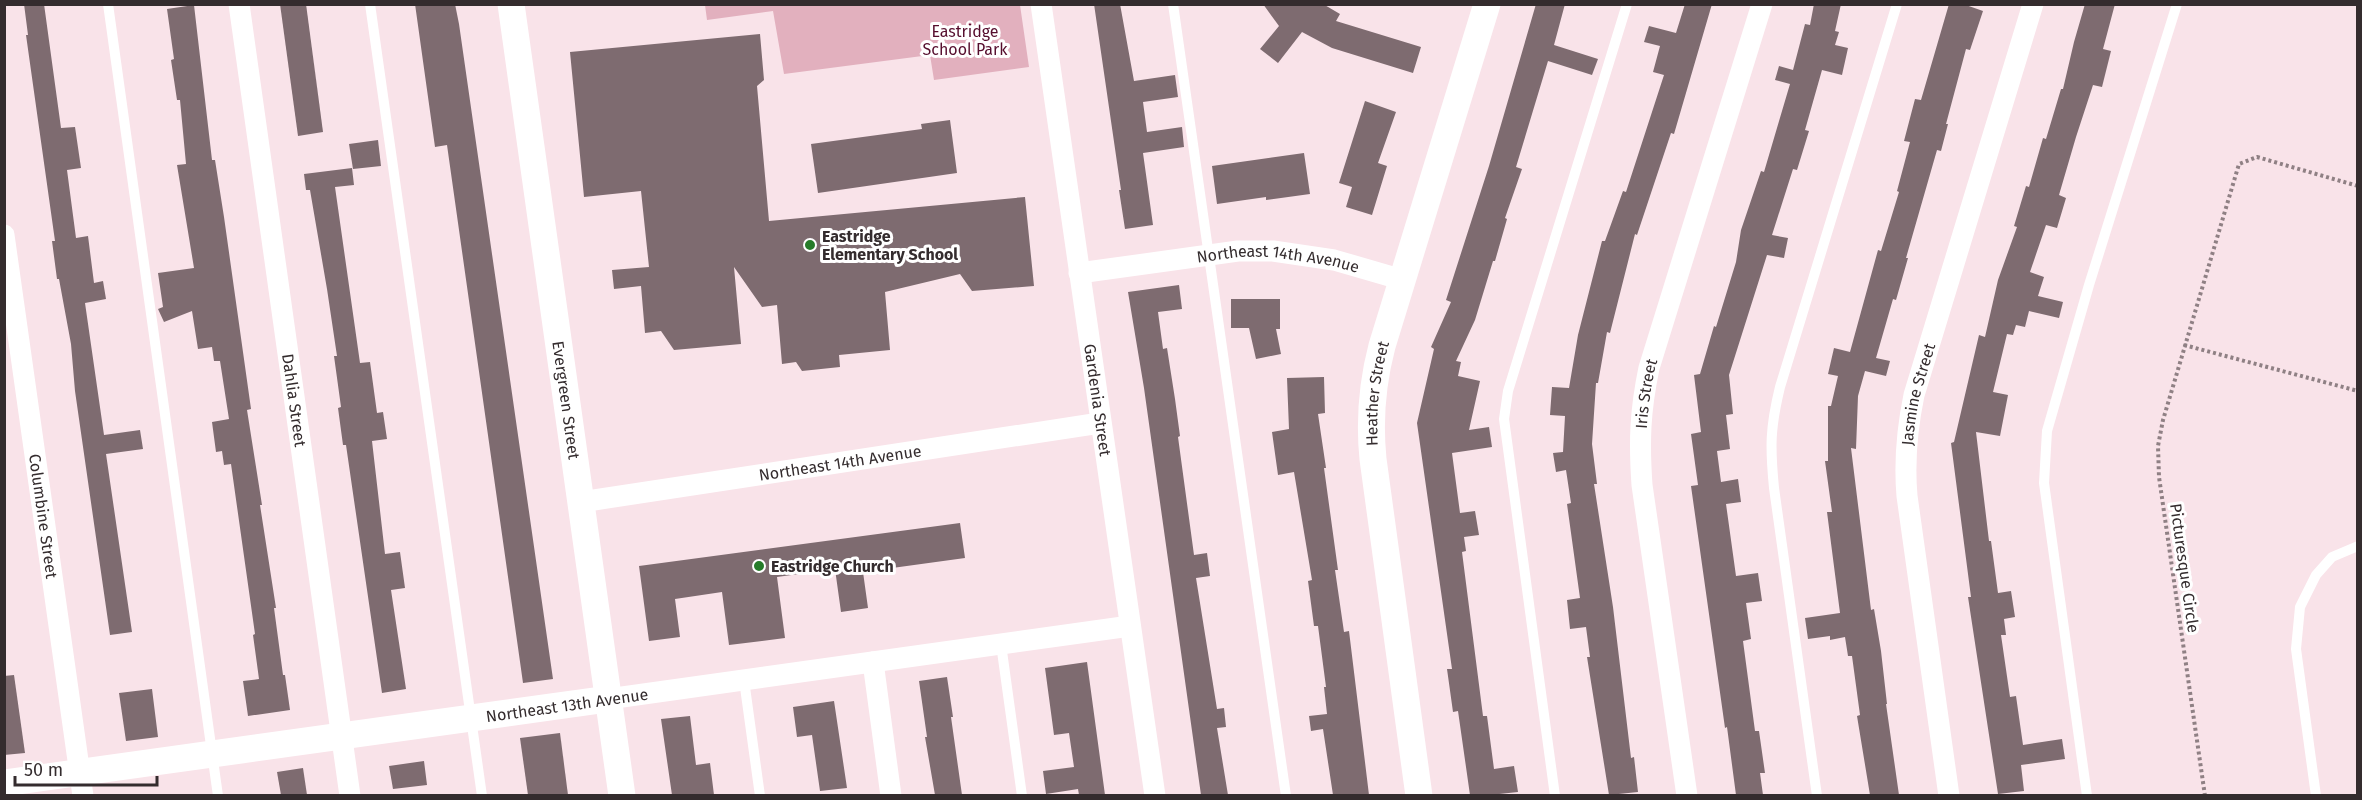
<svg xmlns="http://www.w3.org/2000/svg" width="2362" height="800" font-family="'Fira Sans',sans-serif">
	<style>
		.green { fill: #e2b0be }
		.building { fill: #7e6b70 }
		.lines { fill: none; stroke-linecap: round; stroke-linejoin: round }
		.path { stroke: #8f8084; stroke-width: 4; stroke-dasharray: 3 3; stroke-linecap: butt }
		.service { stroke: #fff; stroke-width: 10 }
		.minor { stroke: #fff; stroke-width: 21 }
		.tertiary { stroke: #fff; stroke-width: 27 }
		.poi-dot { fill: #267c2a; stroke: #fff; stroke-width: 2 }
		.labels { text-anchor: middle; stroke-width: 6; stroke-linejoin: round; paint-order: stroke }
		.park-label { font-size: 16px; fill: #550d2d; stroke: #fff }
		.poi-label { font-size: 16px; font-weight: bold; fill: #342c2e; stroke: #fff; text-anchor: start }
		.street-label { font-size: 16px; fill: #342c2e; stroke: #fff }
	</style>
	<rect width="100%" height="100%" fill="#f9e3e9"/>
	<polygon class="green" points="705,5 1020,5 1029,67 934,80 930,55 784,74 773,11 707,20"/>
	<g class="building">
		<polygon points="24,4 44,4 61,128 75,127 81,168 67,170 76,238 88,236 94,283 103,281 106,299 85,303 104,435 140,430 143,449 106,454 132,632 110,635 75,391 71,344 59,279 57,279 52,241 55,241 26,35 28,35"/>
		<polygon points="280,4 306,4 323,132 298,136"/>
		<polygon points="415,4 455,4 459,24 553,679 523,683 447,145 435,147"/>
		<polygon points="1094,4 1120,4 1134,81 1175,75 1178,97 1143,102 1147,132 1182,127 1184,147 1143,153 1153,225 1125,229 1119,190 1121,190"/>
		<polygon points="1263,4 1323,4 1340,14 1336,21 1421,47 1413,73 1332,48 1302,32 1278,63 1260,49 1279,26"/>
		<polygon points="1536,4 1565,4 1554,45 1598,59 1592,75 1548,61 1516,167 1522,169 1505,218 1507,219 1495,261 1493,261 1475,320 1456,361 1461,362 1458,376 1480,381 1469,430 1489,427 1492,447 1452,453 1460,513 1475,511 1479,535 1464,537 1466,551 1462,552 1483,716 1487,716 1494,769 1514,766 1518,792 1490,795 1470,795 1458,711 1453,712 1447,669 1452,669 1417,423 1434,349 1431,347 1451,302 1446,300 1489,166"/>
		<polygon points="1685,4 1712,4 1674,134 1671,133 1637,235 1635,234 1610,333 1607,332 1598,383 1596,383 1592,444 1597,484 1594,484 1613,607 1631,758 1634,757 1638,792 1609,795 1587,657 1590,657 1586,627 1570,629 1567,600 1580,598 1567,504 1571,503 1566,470 1556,472 1553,453 1563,452 1565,416 1550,415 1552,387 1569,388 1578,335 1602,241 1605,241 1623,191 1626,192 1664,75 1653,72 1660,46 1644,42 1649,26 1676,33"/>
		<polygon points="1814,4 1841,4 1835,31 1839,32 1835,45 1848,48 1842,75 1822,70 1805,130 1809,131 1797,170 1793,169 1772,235 1788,238 1784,258 1767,255 1729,375 1733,414 1726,415 1730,449 1717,451 1721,482 1738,479 1741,502 1726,504 1736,576 1758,573 1762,601 1746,603 1751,639 1743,641 1755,731 1759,731 1765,773 1760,773 1763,795 1736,795 1727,727 1725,728 1691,486 1698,485 1691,434 1701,432 1694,375 1700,374 1714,326 1716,327 1736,262 1741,230 1761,171 1764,172 1790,84 1775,80 1779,66 1793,70 1805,24 1810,25"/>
		<polygon points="1949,4 1963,4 1983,11 1970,50 1966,49 1946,124 1948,124 1941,151 1937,150 1906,258 1908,258 1896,300 1893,299 1876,358 1890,361 1886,376 1865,371 1858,396 1856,449 1851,448 1871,610 1874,609 1881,651 1887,704 1886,704 1899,795 1870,795 1857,716 1860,715 1852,656 1848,656 1845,637 1830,640 1830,636 1808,639 1805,618 1840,613 1827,512 1832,512 1825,461 1828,461 1828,406 1831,406 1838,376 1828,374 1834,348 1850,352 1878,250 1881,251 1899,192 1897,191 1910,142 1904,141 1915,99 1921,100"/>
		<polygon points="2085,4 2115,4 2103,49 2111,51 2102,87 2093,85 2076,137 2059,195 2066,198 2057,228 2046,225 2030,272 2044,277 2038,296 2063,302 2059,318 2029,311 2025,327 2016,325 2013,335 2007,334 1993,392 2008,395 2000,436 1976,432 1989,541 1991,541 1998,593 2011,591 2015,617 2004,619 2006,635 2001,635 2010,697 2016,696 2023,745 2062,739 2065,759 2021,765 2024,791 1998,794 1968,597 1971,597 1951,443 1954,442 1979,335 1985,337 1998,280 2017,227 2014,226 2026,186 2029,187 2043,138 2046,139 2061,89 2063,89 2074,42"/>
		<polygon points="194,5 212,160 215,160 224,217 251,409 247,410 262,505 260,505 276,608 274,608 283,675 285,675 290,710 248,716 243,681 259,679 253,635 255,634 231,464 224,465 222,451 216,452 212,422 229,419 220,361 214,361 212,347 198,349 192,311 164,322 158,309 163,307 158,273 194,268 177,165 186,164 180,100 177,100 171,60 174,59 167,9"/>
		<polygon points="760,34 764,80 757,86 769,221 1025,197 1034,286 972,291 960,274 885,292 890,350 839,355 840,367 802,371 796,362 782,364 777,305 762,307 734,267 741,344 674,350 661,331 645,333 641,286 614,289 612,270 649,267 641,191 584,197 570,52"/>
		<polygon points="1365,101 1396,112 1378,163 1387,166 1372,215 1346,207 1352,187 1339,183"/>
		<polygon points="950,120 957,173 818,193 811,144 922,129 921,124"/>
		<polygon points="378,140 381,166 353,169 349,144"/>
		<polygon points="1304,153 1310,194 1266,200 1266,197 1217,204 1212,166"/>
		<polygon points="352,168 354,185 335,187 360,363 370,362 377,413 383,412 387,439 372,441 385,554 400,552 405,588 391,590 406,689 382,693 346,445 343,445 338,408 341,407 334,356 337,356 327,289 310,190 306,190 304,174"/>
		<polygon points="1179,285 1182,309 1158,312 1163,349 1167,348 1175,399 1180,436 1178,437 1194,555 1207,553 1210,576 1196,578 1217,709 1224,708 1226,727 1217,728 1228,795 1201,795 1144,388 1128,292"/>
		<polygon points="1231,299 1280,299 1280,329 1276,329 1281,354 1256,359 1249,328 1231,328"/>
		<polygon points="1324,377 1325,413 1318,414 1326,468 1324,468 1338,570 1335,570 1344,632 1349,631 1369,795 1333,795 1323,729 1311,731 1309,716 1327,714 1324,687 1326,687 1318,626 1314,626 1308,581 1312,580 1294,472 1278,475 1272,432 1289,429 1287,378"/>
		<polygon points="960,523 965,558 863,572 868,608 841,612 835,569 777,577 785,638 729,645 722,592 675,599 680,637 649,641 639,566"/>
		<polygon points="1087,662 1105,795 1079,795 1078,789 1046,794 1043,771 1074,767 1069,733 1054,735 1045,668"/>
		<polygon points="14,675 25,753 4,755 4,676"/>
		<polygon points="947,677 953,717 951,717 962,795 935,795 925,737 927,737 919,681"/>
		<polygon points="152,689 158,737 126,741 119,693"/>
		<polygon points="834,701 847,788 820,791 812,735 797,737 793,707"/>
		<polygon points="690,716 696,765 710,763 714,795 672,795 661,719"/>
		<polygon points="560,733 568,795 528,795 520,738"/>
		<polygon points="424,761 427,785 393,789 389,766"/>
		<polygon points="303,768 307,795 281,795 277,772"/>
	</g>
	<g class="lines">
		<g class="path">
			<polyline points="2184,345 2358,391"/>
			<polyline points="2205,796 2159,477 2158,446 2163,420 2239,164 2257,157 2358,186"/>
		</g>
		<g class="service">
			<polyline points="108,4 218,796"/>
			<polyline points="370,4 482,796"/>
			<polyline points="1173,4 1286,796"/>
			<polyline points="1001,644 1022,796"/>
			<polyline points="744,680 760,796"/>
			<polyline points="1555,796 1504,419 1508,391 1627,4"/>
			<path d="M1817,796l-43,-308c-4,-41 -4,-60 6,-101l117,-383"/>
			<polyline points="2087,796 2044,483 2047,431 2089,285 2177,4"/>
			<polyline points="2316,796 2296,649 2300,607 2316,575 2332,557 2358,546"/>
		</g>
		<g class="minor">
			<path id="s1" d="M239,4l111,792"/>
			<path id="s2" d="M1041,4l114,792"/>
			<path id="s3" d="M4,235l79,561"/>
			<path id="s4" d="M1079,273l159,-22h35l61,9 69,20"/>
			<path id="s5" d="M581,502l519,-79"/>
			<polyline points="873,662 891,796"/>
			<polyline points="608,699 1130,626"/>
			<path id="s6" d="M1687,796l-45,-311c-3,-43 -2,-74 7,-117l113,-364"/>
			<path id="s7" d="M1949,796l-42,-300c-3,-35 0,-67 7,-101l119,-391"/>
		</g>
		<g class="tertiary">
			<path id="s8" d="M511,4l111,792"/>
			<polyline points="4,783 608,699"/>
			<path id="s9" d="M1419,796l-46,-337c-4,-40 -1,-75 9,-113l105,-342"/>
		</g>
	</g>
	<g class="poi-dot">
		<circle cx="810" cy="245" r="6"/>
		<circle cx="759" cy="566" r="6"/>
	</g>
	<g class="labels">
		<g class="park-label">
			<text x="965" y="37">Eastridge<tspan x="965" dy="18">School Park</tspan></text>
		</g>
		<g class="poi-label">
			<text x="822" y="242">Eastridge<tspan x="822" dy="18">Elementary School</tspan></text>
			<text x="771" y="572">Eastridge Church</text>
		</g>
		<g class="street-label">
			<text dy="6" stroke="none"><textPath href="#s4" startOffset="201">Northeast 14th Avenue</textPath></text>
			<text dy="6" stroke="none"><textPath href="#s9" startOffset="406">Heather Street</textPath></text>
			<text dy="6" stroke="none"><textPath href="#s6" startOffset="406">Iris Street</textPath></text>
			<text dy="6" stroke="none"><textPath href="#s7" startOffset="406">Jasmine Street</textPath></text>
			<text dy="6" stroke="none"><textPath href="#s1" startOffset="400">Dahlia Street</textPath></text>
			<text dy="6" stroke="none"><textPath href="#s8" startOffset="400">Evergreen Street</textPath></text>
			<text dy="6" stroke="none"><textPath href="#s2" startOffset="400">Gardenia Street</textPath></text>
			<text dy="6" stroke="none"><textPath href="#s5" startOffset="262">Northeast 14th Avenue</textPath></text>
			<text dy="6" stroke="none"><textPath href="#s3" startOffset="284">Columbine Street</textPath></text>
			<text transform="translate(2185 568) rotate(82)" y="6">Picturesque Circle</text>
			<text transform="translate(567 705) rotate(-8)" y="6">Northeast 13th Avenue</text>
		</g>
	</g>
	<rect width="2362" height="800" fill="none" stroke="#342c2e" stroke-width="12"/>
	<path d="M15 776v9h142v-9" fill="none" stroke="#342c2e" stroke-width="3"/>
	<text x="24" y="776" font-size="18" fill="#342c2e" stroke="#ffffff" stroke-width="4.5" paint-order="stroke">50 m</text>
</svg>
